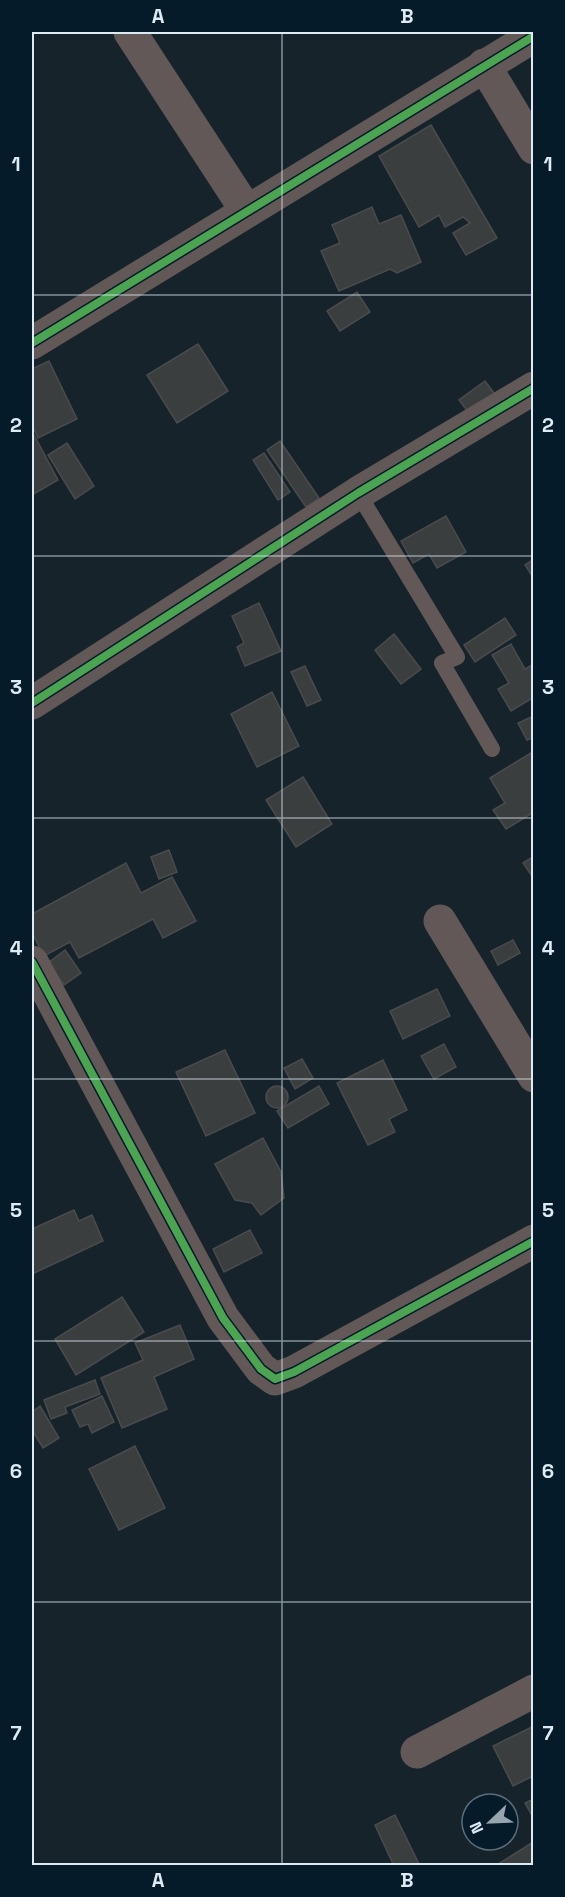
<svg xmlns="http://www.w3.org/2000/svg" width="565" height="1897" font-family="'Space Grotesk',sans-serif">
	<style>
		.building { fill: #3b3e3f; stroke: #4a4b4d; stroke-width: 1.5 }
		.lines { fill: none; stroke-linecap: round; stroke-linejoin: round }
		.service { stroke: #625857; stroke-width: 16 }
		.minor { stroke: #625857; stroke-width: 33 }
		.cycleway-casing { stroke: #051b29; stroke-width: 11 }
		.cycleway { stroke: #4ca352; stroke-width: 8 }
		.grid { fill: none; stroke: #deebf5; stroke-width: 1.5; stroke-opacity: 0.55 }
		.neatline { fill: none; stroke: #deebf5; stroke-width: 2 }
		.grid-label { font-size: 20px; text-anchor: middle; font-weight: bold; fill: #deebf5 }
	</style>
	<rect width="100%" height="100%" fill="#16232b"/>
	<g class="building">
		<polygon points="431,125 497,238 466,255 453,233 470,223 463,217 445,227 439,215 419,227 379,156"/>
		<polygon points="372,207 379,224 401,215 421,262 397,273 390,269 339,291 321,251 340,243 332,225"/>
		<polygon points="357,292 370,312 340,331 327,311"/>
		<polygon points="198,344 228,391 177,423 147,375"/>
		<polygon points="49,361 77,419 38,438 32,425 32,369"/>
		<polygon points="485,381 497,397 471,416 459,400"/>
		<polygon points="32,431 58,480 32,495"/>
		<polygon points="280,441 319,498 306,507 267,450"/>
		<polygon points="67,443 94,486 75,499 48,455"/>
		<polygon points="264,453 290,492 278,500 253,460"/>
		<polygon points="446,516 466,552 437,568 429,554 413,563 401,541"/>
		<polygon points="534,559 534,579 525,565"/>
		<polygon points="259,603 281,651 245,666 237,647 244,643 232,616"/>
		<polygon points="505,618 516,635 475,662 464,645"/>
		<polygon points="394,634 421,669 401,684 375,650"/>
		<polygon points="511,644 525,669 534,664 534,697 511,711 498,689 509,683 492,655"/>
		<polygon points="305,666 321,700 307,706 291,672"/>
		<polygon points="272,692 299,746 257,767 231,714"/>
		<polygon points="531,717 534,737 527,740 518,723"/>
		<polygon points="534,751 534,812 506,829 493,810 505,803 490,778"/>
		<polygon points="303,777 332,824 296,847 266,800"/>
		<polygon points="169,850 177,872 159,879 151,857"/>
		<polygon points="534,856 534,879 523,863"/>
		<polygon points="126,863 141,893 172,877 196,921 163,938 153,919 79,958 70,942 44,956 32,933 32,914"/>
		<polygon points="513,940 520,953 498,965 491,951"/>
		<polygon points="65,950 81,973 64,985 48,963"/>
		<polygon points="437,989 450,1016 403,1039 390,1011"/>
		<polygon points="444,1044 456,1067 434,1079 421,1056"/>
		<polygon points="225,1050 255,1113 206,1136 176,1072"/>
		<polygon points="302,1059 313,1078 295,1089 284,1068"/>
		<polygon points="383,1060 407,1110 389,1119 395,1132 368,1145 337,1083"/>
		<circle cx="277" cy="1097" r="11"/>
		<polygon points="319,1086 329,1104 288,1128 277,1111"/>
		<polygon points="263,1138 281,1172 284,1198 261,1215 252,1203 235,1200 215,1164"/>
		<polygon points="74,1210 79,1221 92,1215 103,1241 32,1274 32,1229"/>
		<polygon points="250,1230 262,1253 224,1272 213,1249"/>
		<polygon points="122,1297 144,1332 76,1375 55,1339"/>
		<polygon points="180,1325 194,1359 154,1377 167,1409 122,1428 101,1378 143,1360 135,1343"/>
		<polygon points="95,1380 100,1394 65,1407 67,1413 51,1419 44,1400"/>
		<polygon points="102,1396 114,1422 92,1433 88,1424 80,1427 72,1410"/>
		<polygon points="40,1406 59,1438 43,1448 32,1430 32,1412"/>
		<polygon points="135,1446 165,1508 119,1530 89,1469"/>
		<polygon points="534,1726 534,1782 531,1777 513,1786 493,1746"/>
		<polygon points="534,1799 534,1819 525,1803"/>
		<polygon points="395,1815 420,1866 394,1866 375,1825"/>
		<polygon points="533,1842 534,1866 495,1866"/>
	</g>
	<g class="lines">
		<polyline class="service" points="358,493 457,657 442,663 492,749"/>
		<g class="minor">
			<polyline points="130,32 246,210"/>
			<polyline points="484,65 534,148"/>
			<polyline points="32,343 534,36"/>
			<polyline points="32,703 358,493 534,388"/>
			<polyline points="440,921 534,1076"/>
			<polyline points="32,962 223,1318 261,1369 275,1379 294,1372 534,1241"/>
			<polyline points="417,1752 534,1691"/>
		</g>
		<g class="cycleway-casing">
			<g id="cycleway">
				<polyline points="32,343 534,36"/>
				<polyline points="32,703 358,493 534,388"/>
				<polyline points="32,962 223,1318 261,1369 275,1379 294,1372 534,1241"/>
			</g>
		</g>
		<use href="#cycleway" class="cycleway"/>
	</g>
	<path class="grid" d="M282,32v1834M32,295h502M32,556h502M32,818h502M32,1079h502M32,1341h502M32,1602h502"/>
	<rect width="565" height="1897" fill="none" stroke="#051b29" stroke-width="66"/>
	<g transform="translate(490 1822) rotate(247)"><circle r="28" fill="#051b29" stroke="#5c6e7b" stroke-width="1.5"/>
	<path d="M0-4.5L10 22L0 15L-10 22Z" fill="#98a5ae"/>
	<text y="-9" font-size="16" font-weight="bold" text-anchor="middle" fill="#deebf5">N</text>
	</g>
	<rect x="33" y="33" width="499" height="1831" class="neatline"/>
	<g class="grid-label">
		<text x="158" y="23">A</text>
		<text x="407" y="23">B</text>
		<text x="16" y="171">1</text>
		<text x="548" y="171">1</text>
		<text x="16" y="432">2</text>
		<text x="548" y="432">2</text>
		<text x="16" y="694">3</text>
		<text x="548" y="694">3</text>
		<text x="16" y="955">4</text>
		<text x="548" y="955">4</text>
		<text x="16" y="1217">5</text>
		<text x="548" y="1217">5</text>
		<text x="16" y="1478">6</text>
		<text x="548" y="1478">6</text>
		<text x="16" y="1740">7</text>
		<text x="548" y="1740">7</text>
		<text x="158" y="1887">A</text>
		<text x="407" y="1887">B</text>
	</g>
</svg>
